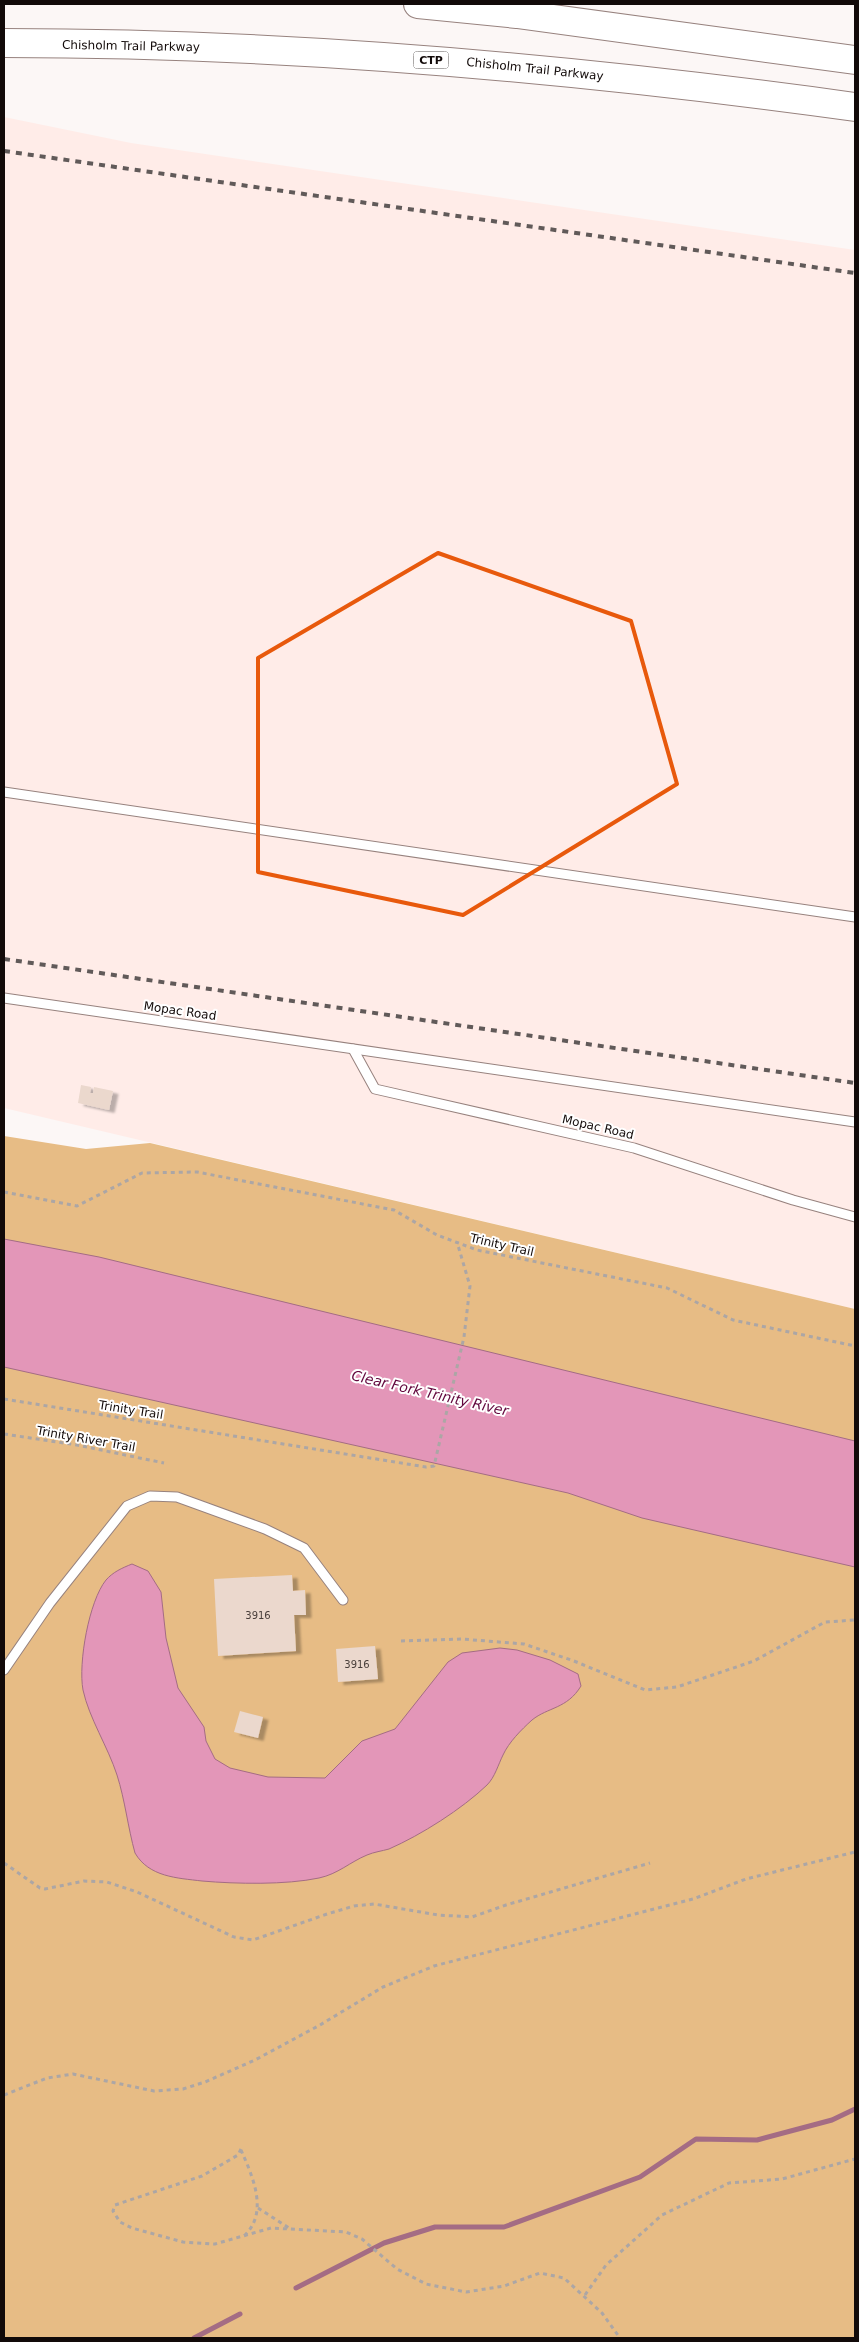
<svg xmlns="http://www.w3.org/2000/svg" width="859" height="2342" font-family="'DejaVu Sans',sans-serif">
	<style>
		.built { fill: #ffece8 }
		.green { fill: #e7bc85 }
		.water { fill: #e396b8; stroke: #a46c84 }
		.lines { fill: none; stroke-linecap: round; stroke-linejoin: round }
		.stream { stroke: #a46c84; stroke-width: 5 }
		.building { fill: #ebd8cd; filter: url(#shadow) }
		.lane-casing { stroke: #97827e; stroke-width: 11 }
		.highway-casing { stroke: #97827e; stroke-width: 30 }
		.path { stroke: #aca6a5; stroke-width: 3; stroke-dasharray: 4 4; stroke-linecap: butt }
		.lane { stroke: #fff; stroke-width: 9 }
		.highway { stroke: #fff; stroke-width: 28 }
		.rail { stroke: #615a59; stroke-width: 4; stroke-dasharray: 6 6; stroke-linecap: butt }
		.marked { fill: none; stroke: #e8590c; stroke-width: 4; stroke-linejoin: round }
		.labels { text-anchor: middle; stroke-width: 4; stroke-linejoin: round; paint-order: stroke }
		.number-label { font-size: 10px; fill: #483e3a }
		.shield { fill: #fff; stroke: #595453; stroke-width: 1 }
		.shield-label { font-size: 11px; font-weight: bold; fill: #120a09 }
		.street-label { font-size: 12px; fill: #120a09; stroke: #fff }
		.water-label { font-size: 14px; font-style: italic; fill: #63083e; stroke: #fff }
	</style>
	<defs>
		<filter id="shadow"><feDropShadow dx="5.5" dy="3" stdDeviation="1" flood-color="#0004"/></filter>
	</defs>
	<rect width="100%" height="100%" fill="#fcf7f6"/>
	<polygon class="built" points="4,117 131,143 855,250 855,1309 4,1108"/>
	<polygon class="green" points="4,1136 86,1149 150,1143 855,1309 855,2338 4,2338"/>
	<g class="water">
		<polygon points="4,1239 99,1257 855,1441 855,1567 642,1518 568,1493 4,1367"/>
		<path d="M132,1564l16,7 13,21 5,46 12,50 26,39 2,14 9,18 15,9 38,9 57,1 37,-37 33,-12 53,-67 14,-9 38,-5 17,2 33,10 28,14 3,12c-14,23 -33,21 -49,34 -11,10 -23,22 -29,35 -5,10 -8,22 -16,30 -25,24 -66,50 -98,64 -7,2 -15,3 -22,6 -17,7 -29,19 -48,23 -33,7 -83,6 -117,3 -25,-3 -53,-4 -67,-28 -7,-25 -10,-53 -18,-78 -9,-28 -28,-57 -34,-85 -5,-27 6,-89 23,-110 7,-8 16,-12 26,-16z"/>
	</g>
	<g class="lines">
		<g class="stream">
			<polyline points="296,2288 384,2243 435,2227 504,2227 640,2177 696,2139 757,2140 832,2120 855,2109"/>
			<polyline points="194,2338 240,2314"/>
		</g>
	</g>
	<g class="building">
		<polygon points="81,1085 91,1087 90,1093 93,1093 94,1087 113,1091 109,1110 78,1103"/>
		<polygon points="292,1575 293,1591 305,1590 306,1615 294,1615 296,1651 218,1656 214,1579"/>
		<polygon points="375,1646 378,1679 338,1682 336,1649"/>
		<polygon points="240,1711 263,1717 258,1738 234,1732"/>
	</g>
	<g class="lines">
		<g class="lane-casing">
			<g id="lane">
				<polyline points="4,792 855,917"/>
				<polyline points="4,998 855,1122"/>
				<polyline points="353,1049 375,1089 634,1148 793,1200 855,1217"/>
				<polyline points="4,1670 50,1603 127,1506 150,1496 177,1497 265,1529 304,1548 343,1600"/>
			</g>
		</g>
		<g class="highway-casing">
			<g id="highway">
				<polyline points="418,4 517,14 855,60"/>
				<path d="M4,43c285,0 569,25 851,64"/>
			</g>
		</g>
		<g class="path">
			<polyline points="4,1192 77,1206 142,1173 197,1172 394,1210 437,1235 477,1250 667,1288 733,1320 855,1346"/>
			<polyline points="4,1399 426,1467 434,1466 464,1337 470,1286 457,1242"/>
			<polyline points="4,1434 77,1445 164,1463"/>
			<polyline points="401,1641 462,1639 524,1644 574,1661 645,1690 677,1687 754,1661 825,1622 855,1620"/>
			<polyline points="4,1863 40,1888 45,1889 84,1881 107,1882 137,1892 234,1937 253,1940 327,1914 354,1906 374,1904 438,1915 472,1917 506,1905 650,1863"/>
			<polyline points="4,2095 47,2078 73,2074 154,2091 183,2089 205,2082 255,2060 320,2025 383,1987 434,1966 693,1899 746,1879 855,1852"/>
			<polyline points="241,2149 238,2155 202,2176 115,2205 113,2211 120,2222 132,2228 183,2242 215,2244 271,2228 346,2232 362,2239 397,2269 426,2284 466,2292 504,2286 540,2273 564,2278 602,2313 620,2338"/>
			<path d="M241,2150c12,27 28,63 3,86"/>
			<polyline points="258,2208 289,2228"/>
			<polyline points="585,2295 606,2265 662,2215 729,2183 782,2179 855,2159"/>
		</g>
		<use href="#lane" class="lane"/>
		<use href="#highway" class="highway"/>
		<g class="rail">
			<polyline points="4,151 855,273"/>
			<polyline points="4,959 855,1083"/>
		</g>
	</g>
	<path class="marked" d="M438,553l193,68 46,163 -214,131 -205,-43v-214z"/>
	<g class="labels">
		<g class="number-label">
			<text x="258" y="1619">3916</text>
			<text x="357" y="1668">3916</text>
		</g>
		<rect class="shield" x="413.5" y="51.5" width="35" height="17" rx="4"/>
		<g class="shield-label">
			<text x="431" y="64">CTP</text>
		</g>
		<g class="street-label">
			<text transform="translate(131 46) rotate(1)" y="4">Chisholm Trail Parkway</text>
			<text transform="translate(535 69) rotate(6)" y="4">Chisholm Trail Parkway</text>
			<text transform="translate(180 1011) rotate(8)" y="4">Mopac Road</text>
			<text transform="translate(598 1127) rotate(13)" y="4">Mopac Road</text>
			<text transform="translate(502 1245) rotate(13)" y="4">Trinity Trail</text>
			<text transform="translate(131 1410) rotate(9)" y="4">Trinity Trail</text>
			<text transform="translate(86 1439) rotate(10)" y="4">Trinity River Trail</text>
		</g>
		<g class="water-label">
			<text transform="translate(430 1393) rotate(13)" y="5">Clear Fork Trinity River</text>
		</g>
	</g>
	<rect width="859" height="2342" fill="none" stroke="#120a09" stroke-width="10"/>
</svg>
